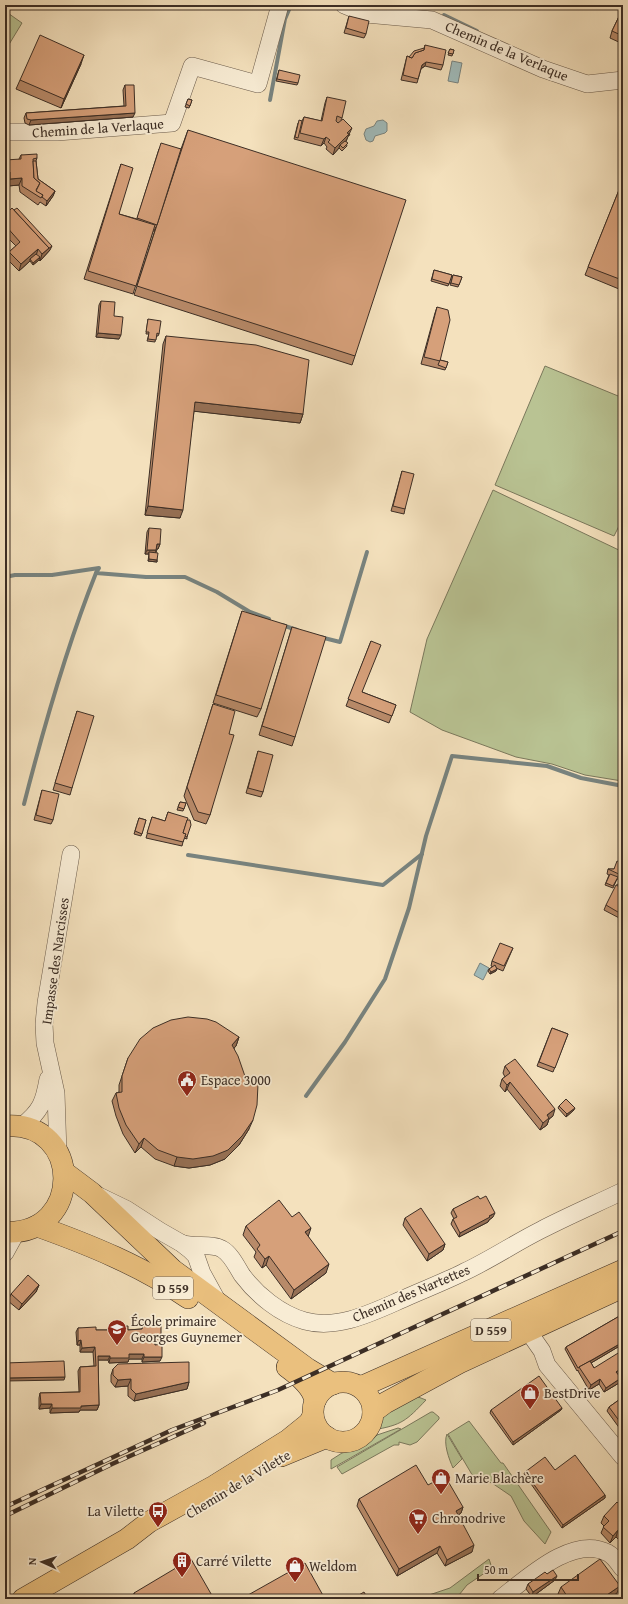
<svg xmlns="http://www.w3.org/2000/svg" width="628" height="1604" font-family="'Gentium Book Plus',serif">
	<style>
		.green { fill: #b9c393; stroke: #7a785c }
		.water { fill: #a0bbbb; stroke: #78837f }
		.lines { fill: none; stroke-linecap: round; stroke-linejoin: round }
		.stream { stroke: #78837f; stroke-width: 4 }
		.minor-casing { stroke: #6a5b4b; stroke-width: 18 }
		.major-casing { stroke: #3c2e25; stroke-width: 22 }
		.minor { stroke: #f8ecd4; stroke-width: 17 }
		.major { stroke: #eac07e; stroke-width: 21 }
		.rail-casing { stroke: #3c2e25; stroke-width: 4.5 }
		.rail { stroke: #f8ecd4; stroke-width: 3; stroke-dasharray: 9; stroke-linecap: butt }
		.wall { fill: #b88a69; stroke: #3c2e25 }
		.shaded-wall { fill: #967055; stroke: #3c2e25 }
		.building { fill: #d6a07a; stroke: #3c2e25 }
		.labels { text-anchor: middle; stroke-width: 3.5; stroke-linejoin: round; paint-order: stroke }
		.shield { fill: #f8ecd4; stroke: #74675a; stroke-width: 1 }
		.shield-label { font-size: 13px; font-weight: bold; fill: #3c2e25 }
		.street-label { font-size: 14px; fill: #3c2e25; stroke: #f8ecd4 }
		.poi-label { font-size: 14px; fill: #3c2e25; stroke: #f8ecd4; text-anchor: start }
	</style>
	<rect width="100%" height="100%" fill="#f4e1bd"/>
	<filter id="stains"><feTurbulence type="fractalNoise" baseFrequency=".005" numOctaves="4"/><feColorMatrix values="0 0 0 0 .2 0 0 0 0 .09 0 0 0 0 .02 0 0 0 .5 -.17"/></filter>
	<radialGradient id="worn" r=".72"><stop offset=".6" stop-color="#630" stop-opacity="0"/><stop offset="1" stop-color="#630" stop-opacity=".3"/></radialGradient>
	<g class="green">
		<polygon points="5,11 22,23 5,51"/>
		<polygon points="545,366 623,398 623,518 614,536 495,485"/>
		<polygon points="493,490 623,552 623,777 622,781 585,775 552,764 516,757 442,730 410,712 427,639"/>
		<path d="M413,1395l13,5c-20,21 -24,25 -53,30l6,-15z"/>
		<polygon points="431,1412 433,1412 439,1417 439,1419 417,1442 410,1445 399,1442 399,1445 394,1445 342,1474 337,1467"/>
		<polygon points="469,1421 501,1463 503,1463 551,1532 545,1544 524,1521 511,1496 492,1483 474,1478 448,1434"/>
		<polygon points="398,1428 401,1429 331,1469 331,1460 342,1453 358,1449 366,1444 374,1436"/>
		<path d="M447,1434l15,25 -9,9c-4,-9 -10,-25 -6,-34z"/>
		<polygon points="489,1559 492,1568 467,1585 459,1595 453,1599 417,1599 450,1588"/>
	</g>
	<g class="water">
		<polygon points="452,61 462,63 458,83 448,81"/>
		<polygon points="383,120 387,123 387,131 385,133 375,136 373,141 370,142 366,140 364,134 366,129 374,126 377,121"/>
		<polygon points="480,963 489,968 483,980 474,975"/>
	</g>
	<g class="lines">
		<g class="stream">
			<polyline points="444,15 477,31"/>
			<polyline points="270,100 285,19 291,5"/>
			<polyline points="623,530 620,535 621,541 623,543"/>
			<polyline points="5,577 15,575 52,575 99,568 96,573 146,577 185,577 217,592 250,612 269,619"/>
			<polyline points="282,625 297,630"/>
			<polyline points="320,637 340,642 367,552"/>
			<path d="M24,804c20,-78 42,-156 72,-231"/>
			<polyline points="621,852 623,847"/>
			<polyline points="188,855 383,885 422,854"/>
			<polyline points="306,1096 345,1042 385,979 409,908 426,836 452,756 547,766 581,778 623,786"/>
		</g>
		<g class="minor-casing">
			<g id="minor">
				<polyline points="344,5 366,14 432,20 543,69 587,84 623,80"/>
				<polyline points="5,132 57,132 172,123 192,66 258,84 280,5"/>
				<path d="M22,1126c19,-15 22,-24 26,-47"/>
				<polyline points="58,1153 56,1093 45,1043 44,1024 46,1003 71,854"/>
				<polyline points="99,1196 126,1209 160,1231 181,1243 190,1250 196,1256 202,1273 218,1302"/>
				<path d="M181,1243c12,5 31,0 41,6 9,5 15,18 20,26 15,20 38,39 63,46 33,9 68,-9 98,-22 20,-9 41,-17 61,-27 26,-12 51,-29 77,-42 27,-14 55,-26 82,-39"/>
				<polyline points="5,1253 16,1233"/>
				<polyline points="528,1331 542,1351 547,1365 623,1457"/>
				<path d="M500,1599c26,-20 73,-65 108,-46 6,3 11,11 15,16"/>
			</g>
		</g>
		<g class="major-casing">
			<g id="major">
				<path d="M5,1126c78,-6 79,110 0,106"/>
				<polyline points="64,1172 92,1193 173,1270 308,1369 333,1384"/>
				<path d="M37,1226c53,19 105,40 151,72"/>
				<path d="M287,1367c11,8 26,20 28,34"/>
				<circle cx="343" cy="1412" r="30"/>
				<polyline points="359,1386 365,1385 623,1270"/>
				<polyline points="373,1412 385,1403 459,1363 623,1287"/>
				<polyline points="281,1456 327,1437"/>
				<polyline points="23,1599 127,1539 149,1522 214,1486 288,1440 309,1423 313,1416"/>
			</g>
		</g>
		<use href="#minor" class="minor"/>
		<use href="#major" class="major"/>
		<g class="rail-casing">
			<g id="rail">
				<polyline points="5,1507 172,1430 278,1390 623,1231"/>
				<polyline points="5,1516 112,1464 204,1423"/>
			</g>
		</g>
		<use href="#rail" class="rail"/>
	</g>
	<g class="wall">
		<polygon points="111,5 122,5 121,8"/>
		<polygon points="623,8 623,44 610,38 612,31"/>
		<polygon points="349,16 366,34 364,38 344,33"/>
		<polygon points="425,45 443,65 441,70 425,66 421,69 417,83 401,80 407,56 409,57 424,49"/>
		<polygon points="450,49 454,50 452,56 448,55"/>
		<polygon points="81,64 61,108 16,89 20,80"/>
		<polygon points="279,70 298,83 297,85 276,81"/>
		<polygon points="125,85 133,117 29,125 25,123 24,118 26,113 124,106 123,90"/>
		<polygon points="327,97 342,118 341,120 350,135 348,136 346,142 347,146 342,151 339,148 333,155 326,149 327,147 324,143 321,146 294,139 298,123 302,121 304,117 321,121 325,103"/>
		<polygon points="188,99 192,100 189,108 185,107"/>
		<polygon points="188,130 355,356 352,365 134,295 156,227 154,231 153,231 133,294 84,279 121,164 119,214 137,219 159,149 181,149"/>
		<polygon points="21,155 37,158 36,161 38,179 55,191 53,196 46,206 40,202 38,205 20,192 19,185 8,186 8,179 5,179 19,159"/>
		<polygon points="623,180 623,279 619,289 585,275"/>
		<polygon points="5,215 50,250 40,261 39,260 33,265 30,261 19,271 7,259 9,252 16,246 5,235"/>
		<polygon points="434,270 452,275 448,286 431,281"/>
		<polygon points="453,275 462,277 458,287 450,285"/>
		<polygon points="101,301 114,316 119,339 96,337 99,305"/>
		<polygon points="437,307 440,360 448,362 445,370 421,364 435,313"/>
		<polygon points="148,319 159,334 158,336 156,336 155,342 147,341 149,334 146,334"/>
		<polygon points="166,336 303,414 300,423 194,411 180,518 145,515 163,344"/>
		<polygon points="402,471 405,509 404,514 391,511"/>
		<polygon points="149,528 160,544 158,549 157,549 156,553 157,560 157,562 148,561 149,554 145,554 147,532"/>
		<polygon points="242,611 261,709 257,717 213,703"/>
		<polygon points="292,627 295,737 292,746 259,735"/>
		<polygon points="371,641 362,692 396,705 389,723 346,706"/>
		<polygon points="213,704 229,734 210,815 206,824 194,820 184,796"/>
		<polygon points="77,711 72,788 70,795 53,790"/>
		<polygon points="258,751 263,792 261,797 246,793"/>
		<polygon points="42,790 53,820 51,824 34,820"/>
		<polygon points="180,802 186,803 183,811 177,810"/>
		<polygon points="168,812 187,820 187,839 184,838 182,846 146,838 152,817 165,821"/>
		<polygon points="139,818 146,820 141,836 134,834"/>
		<polygon points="623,857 623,881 617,879 613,888 605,885 609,875 607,874 608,869 614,869 622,862"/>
		<polygon points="623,887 623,920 604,910 606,905"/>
		<polygon points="513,948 503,971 496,968 496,971 490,974 488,971 489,969 493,967 491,966 492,961"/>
		<polygon points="552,1028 568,1034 553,1072 537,1066"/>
		<polygon points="239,1037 236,1046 234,1048 249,1129 239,1145 225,1159 210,1165 189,1168 174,1166 155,1159 141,1147 135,1153 123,1134 116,1116 112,1101 116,1093 119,1092 119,1085 128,1058"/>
		<polygon points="505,1066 553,1116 549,1119 547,1125 540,1130 507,1089 505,1092 500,1086 502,1079 505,1077 503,1073"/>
		<polygon points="559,1106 574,1110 566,1117 558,1108"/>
		<polygon points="480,1199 493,1217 489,1220 488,1222 459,1237 451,1224 453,1219 454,1219 451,1213 453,1209"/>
		<polygon points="292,1217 308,1236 326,1273 291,1299 266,1265 262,1268 254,1257 256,1252 243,1235 246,1226"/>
		<polygon points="405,1218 445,1244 443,1250 427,1261 403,1225"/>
		<polygon points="39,1285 36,1292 19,1310 8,1301 11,1294"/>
		<polygon points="623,1314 623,1344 591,1363 594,1368 618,1374 621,1378 619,1383 604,1392 599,1384 589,1390 578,1371 578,1370 577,1371 565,1349 566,1347"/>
		<polygon points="143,1326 161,1338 159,1342 155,1342 155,1345 160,1361 142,1362 142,1359 129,1359 128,1362 109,1363 108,1360 98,1360 99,1405 97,1410 80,1410 79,1412 50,1413 50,1408 39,1409 39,1398 40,1393 79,1392 78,1371 80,1367 94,1366 93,1352 80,1352 80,1345 77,1345 76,1332 78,1328 96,1330 109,1330 110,1327 128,1330 142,1329"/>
		<polygon points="113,1369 189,1382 187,1389 134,1401 128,1396 128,1386 115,1387 111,1382 111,1375"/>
		<polygon points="623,1397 623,1433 607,1411 609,1407"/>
		<polygon points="562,1408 561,1410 513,1445 490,1413 491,1410"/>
		<polygon points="555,1470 605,1495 605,1498 562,1528 524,1474 525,1472"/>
		<polygon points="428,1485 463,1507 461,1513 458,1515 472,1552 445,1566 437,1553 397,1576 357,1506 359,1499"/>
		<polygon points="623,1508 623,1544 616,1537 610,1543 601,1533 604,1526 601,1523 604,1516"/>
		<polygon points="623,1544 623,1555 620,1552"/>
		<polygon points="547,1574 555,1580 532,1597 526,1589 528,1584"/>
		<polygon points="561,1587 617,1593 608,1599 562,1599 558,1594"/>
		<polygon points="134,1593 214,1599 132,1599"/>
	</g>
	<g class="shaded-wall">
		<polygon points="84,55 81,64 61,108 64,99"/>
		<polygon points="426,62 425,66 420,69 422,65"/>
		<polygon points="135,113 133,117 29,125 31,120"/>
		<polygon points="352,128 346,141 341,146 340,145 339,148 333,155 335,148 347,133"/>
		<polygon points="326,137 324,143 321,146 324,139"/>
		<polygon points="5,172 10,172 8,179 5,179"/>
		<polygon points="22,178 19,185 8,186 10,179"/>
		<polygon points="55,191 53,196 46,206 47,201"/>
		<polygon points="52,246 50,250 40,261 42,254 49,248"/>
		<polygon points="38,249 36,256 30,259 30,261 19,271 21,264"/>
		<polygon points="40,257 39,260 33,265 33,263"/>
		<polygon points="98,333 121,335 119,339 96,337"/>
		<polygon points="195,402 303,414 300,423 192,411"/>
		<polygon points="148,506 183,510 180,518 145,515"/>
		<polygon points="157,544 160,544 158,549 156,549"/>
		<polygon points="147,550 156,550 155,555 149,552 149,554 145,554"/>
		<polygon points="149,559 157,560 157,562 148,561"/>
		<polygon points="497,969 496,971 490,974 491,972"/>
		<polygon points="239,1037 236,1046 229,1054 232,1045"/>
		<polygon points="510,1082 507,1089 505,1092 507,1085"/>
		<polygon points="575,1108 574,1110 566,1117 567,1114"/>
		<polygon points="555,1109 553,1116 549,1119 547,1125 540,1130 543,1123 547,1115"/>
		<polygon points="253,1120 249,1129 239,1145 225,1159 210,1165 189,1168 174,1166 177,1157"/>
		<polygon points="144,1138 141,1147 135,1153 139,1144"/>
		<polygon points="495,1213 493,1217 489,1220 488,1222 459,1237 460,1233"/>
		<polygon points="311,1228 308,1237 305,1232"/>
		<polygon points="445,1244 443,1250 427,1261 429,1254"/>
		<polygon points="269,1256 266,1265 262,1268 265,1259"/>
		<polygon points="329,1264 326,1273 291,1299 294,1290"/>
		<polygon points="39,1285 36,1292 19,1310 22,1304"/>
		<polygon points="154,1338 161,1338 159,1342 153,1342"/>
		<polygon points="81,1340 80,1345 77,1345 78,1341"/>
		<polygon points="623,1342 623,1344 581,1369 580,1367"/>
		<polygon points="95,1347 93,1352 80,1352 82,1348"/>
		<polygon points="129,1354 144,1354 142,1359 129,1359 128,1362 109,1363 110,1358"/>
		<polygon points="98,1356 110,1356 108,1360 96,1360"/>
		<polygon points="144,1357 162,1357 160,1361 142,1362"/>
		<polygon points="623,1367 623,1371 615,1376 616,1372"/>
		<polygon points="65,1377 64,1380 5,1381 5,1378"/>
		<polygon points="621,1378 619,1383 604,1392 606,1388"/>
		<polygon points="131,1379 128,1386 115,1387 118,1380"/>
		<polygon points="600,1379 599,1384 589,1390 591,1385"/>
		<polygon points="189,1382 187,1389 134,1401 136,1394"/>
		<polygon points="41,1404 52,1404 50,1408 39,1409"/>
		<polygon points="99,1405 97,1410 80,1410 79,1412 50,1413 52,1408 81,1406"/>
		<polygon points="562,1408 561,1410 513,1445 513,1442"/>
		<polygon points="605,1495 605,1498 562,1528 563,1525"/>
		<polygon points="463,1507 461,1513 454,1518 456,1511"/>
		<polygon points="618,1530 616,1537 610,1543 613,1536"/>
		<polygon points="474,1545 472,1552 445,1566 447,1560"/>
		<polygon points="440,1546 437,1553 397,1576 399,1569"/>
		<polygon points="557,1576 555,1580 532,1597 533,1592"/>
		<polygon points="620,1586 617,1593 608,1599 601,1599"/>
	</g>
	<g class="building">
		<polygon points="623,8 623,36 612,31"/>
		<polygon points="349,16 369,21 366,34 346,28"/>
		<polygon points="40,35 84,55 64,99 20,80"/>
		<polygon points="425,45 446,50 443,65 426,62 422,65 418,79 403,75 407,56 412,58 415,53 424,50"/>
		<polygon points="424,48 424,50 415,53 412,58 409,57 414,51"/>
		<polygon points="450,49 454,50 453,54 448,53"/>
		<polygon points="279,70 300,75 298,83 277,79"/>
		<polygon points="125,85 134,85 135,113 31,120 27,119 26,113 126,106"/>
		<polygon points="327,97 346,101 342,118 337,116 336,121 338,123 343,119 352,128 347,133 349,134 335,148 328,142 330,140 326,137 324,139 300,133 304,117 322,121"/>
		<polygon points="188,99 192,100 190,106 186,104"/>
		<polygon points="299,120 302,121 298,138 295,137"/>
		<polygon points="188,130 406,200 355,356 137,286"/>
		<polygon points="345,141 348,143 343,148 340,145"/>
		<polygon points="161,143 181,149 157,225 137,218"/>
		<polygon points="37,154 37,158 33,159 34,178 40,183 36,190 43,195 41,198 22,186 22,178 10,179 10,172 5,172 5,160 21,159 21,155"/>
		<polygon points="33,161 36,161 38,179 55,191 47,201 42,197 43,195 36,191 40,183 34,178"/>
		<polygon points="121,164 133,168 119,214 155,225 136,286 88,271"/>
		<polygon points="623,180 623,278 622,280 588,267"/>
		<polygon points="12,208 49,248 42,254 38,249 21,264 9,252 20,242 5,225 5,215"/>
		<polygon points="17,208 52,246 48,249 49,248 14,210"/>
		<polygon points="36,254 40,257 33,263 30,259"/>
		<polygon points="434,270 452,275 449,284 432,279"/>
		<polygon points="453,275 462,277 459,285 451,283"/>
		<polygon points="101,301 115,302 114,316 123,317 121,335 98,333"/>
		<polygon points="437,307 448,310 450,320 440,361 424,357"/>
		<polygon points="148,319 161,321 159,334 157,333 156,340 148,339 149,332 146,332"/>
		<polygon points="166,336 256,345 309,360 303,414 195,402 183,510 148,506"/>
		<polygon points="440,360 448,362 446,368 438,365"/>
		<polygon points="402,471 414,474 405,509 393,506"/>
		<polygon points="149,528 161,529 160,544 157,544 156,550 147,550"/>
		<polygon points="149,552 158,553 157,560 149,559"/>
		<polygon points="242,611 287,625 261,709 216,695"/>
		<polygon points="292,627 326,637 295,737 262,726"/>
		<polygon points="371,641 381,645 362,692 396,705 392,716 348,699"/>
		<polygon points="213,704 235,711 229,734 234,735 210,815 198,812 187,787"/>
		<polygon points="77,711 94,716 72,788 55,783"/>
		<polygon points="258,751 273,755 263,792 248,788"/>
		<polygon points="42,790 59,794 53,820 36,815"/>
		<polygon points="180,802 186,803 184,809 178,807"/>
		<polygon points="168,812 188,818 183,833 186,834 183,842 147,833 152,817 165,821"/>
		<polygon points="139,818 146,820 142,834 135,831"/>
		<polygon points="187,820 190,820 191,825 187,837 185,836 186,834 183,833"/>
		<polygon points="617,861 623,863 623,876 608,869 614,869"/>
		<polygon points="610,874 618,877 613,886 606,883"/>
		<polygon points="617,884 623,887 623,889 617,885"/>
		<polygon points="616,885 623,889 623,915 606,905"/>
		<polygon points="500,943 513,948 504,966 492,961"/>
		<polygon points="495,965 497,969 491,972 489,969"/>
		<polygon points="188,1017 207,1019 216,1022 239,1037 232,1045 238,1056 248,1085 258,1084 257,1105 253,1120 242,1136 228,1150 213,1156 193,1159 177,1157 158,1150 144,1138 139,1144 126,1125 119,1108 116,1093 122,1092 122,1076 128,1058 140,1039 153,1028 171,1020"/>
		<polygon points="552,1028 568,1034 555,1068 539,1062"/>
		<polygon points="515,1059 555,1109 547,1115 549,1118 543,1123 510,1082 507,1085 502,1079 510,1073 505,1066"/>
		<polygon points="566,1099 575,1108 567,1114 559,1106"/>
		<polygon points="478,1196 480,1199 486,1196 495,1213 489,1216 490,1217 460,1233 453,1219 457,1217 453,1209"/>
		<polygon points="279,1200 292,1217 299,1212 311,1228 305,1232 329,1264 294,1290 269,1256 265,1259 257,1249 260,1245 246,1226"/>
		<polygon points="421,1208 445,1244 429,1254 405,1218"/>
		<polygon points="28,1275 39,1285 22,1304 11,1294"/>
		<polygon points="623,1314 623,1342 590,1361 579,1367 580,1367 578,1368 566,1347"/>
		<polygon points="161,1325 161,1338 154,1338 155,1345 162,1344 162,1357 144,1357 144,1354 129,1354 129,1358 110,1358 110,1356 98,1356 99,1405 81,1406 81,1408 52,1408 52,1404 41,1404 40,1393 80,1392 80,1367 96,1366 95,1347 82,1348 81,1340 78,1341 78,1328 96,1327 96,1330 110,1330 110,1327 128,1326 128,1330 142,1329 143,1326"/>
		<polygon points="623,1350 623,1367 616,1372 621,1378 606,1388 600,1379 591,1385 579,1367 590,1361 594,1368"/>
		<polygon points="64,1361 65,1377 5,1378 5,1363"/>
		<polygon points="189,1362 189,1382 136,1394 131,1389 131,1379 118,1380 113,1375 113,1369 118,1364"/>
		<polygon points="539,1376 562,1408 513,1442 491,1410"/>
		<polygon points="623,1397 623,1426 609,1407"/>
		<polygon points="575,1455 605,1495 563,1525 525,1472 545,1457 555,1470"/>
		<polygon points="416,1465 428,1485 445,1476 463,1507 456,1511 474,1545 447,1560 440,1546 399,1569 359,1499"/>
		<polygon points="617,1502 623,1508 623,1535 618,1530 613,1536 603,1527 609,1521 604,1516"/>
		<polygon points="191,1559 214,1599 138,1599 134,1593"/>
		<polygon points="600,1559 620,1586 601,1599 569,1599 561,1587"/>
		<polygon points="305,1563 325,1599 241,1599"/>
		<polygon points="553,1570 557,1576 533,1592 528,1584 545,1572 547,1574"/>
		<polygon points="364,1592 368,1599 352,1599"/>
		<polygon points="528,1594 531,1599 522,1599"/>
	</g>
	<defs>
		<g id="civic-pin" transform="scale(1)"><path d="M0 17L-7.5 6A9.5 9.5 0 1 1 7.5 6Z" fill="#8f2418" stroke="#f8ecd4"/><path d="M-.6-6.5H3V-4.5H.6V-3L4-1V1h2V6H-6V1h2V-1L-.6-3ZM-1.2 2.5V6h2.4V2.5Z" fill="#fff"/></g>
		<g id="school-pin" transform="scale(1)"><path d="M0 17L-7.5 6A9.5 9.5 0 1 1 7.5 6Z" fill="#8f2418" stroke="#f8ecd4"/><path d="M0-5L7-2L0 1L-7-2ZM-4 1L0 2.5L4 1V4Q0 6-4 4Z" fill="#fff"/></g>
		<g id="shop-pin" transform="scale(1)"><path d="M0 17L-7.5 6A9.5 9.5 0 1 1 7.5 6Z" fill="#8f2418" stroke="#f8ecd4"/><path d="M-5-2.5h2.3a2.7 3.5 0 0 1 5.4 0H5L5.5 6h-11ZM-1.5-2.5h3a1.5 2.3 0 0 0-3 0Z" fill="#fff"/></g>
		<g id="bus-pin" transform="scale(1)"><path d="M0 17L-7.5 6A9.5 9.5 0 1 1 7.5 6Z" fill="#8f2418" stroke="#f8ecd4"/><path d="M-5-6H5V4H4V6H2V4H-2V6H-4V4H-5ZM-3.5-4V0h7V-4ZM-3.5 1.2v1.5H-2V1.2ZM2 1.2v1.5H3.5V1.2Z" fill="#fff"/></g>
		<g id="supermarket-pin" transform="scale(1)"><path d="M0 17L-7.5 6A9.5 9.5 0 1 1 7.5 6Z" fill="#8f2418" stroke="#f8ecd4"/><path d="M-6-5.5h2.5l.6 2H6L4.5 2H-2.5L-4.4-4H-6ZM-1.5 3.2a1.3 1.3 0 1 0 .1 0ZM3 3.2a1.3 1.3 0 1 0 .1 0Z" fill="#fff"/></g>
		<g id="building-pin" transform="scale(1)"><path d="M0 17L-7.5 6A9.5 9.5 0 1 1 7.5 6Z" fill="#8f2418" stroke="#f8ecd4"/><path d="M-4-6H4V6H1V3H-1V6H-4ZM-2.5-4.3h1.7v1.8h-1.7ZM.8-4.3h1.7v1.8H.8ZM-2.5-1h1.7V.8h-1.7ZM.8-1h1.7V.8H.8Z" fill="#fff"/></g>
	</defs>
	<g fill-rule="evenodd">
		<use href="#civic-pin" x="187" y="1080"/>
		<use href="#school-pin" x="117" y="1329"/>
		<use href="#shop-pin" x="530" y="1393"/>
		<use href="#shop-pin" x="441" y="1478"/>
		<use href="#bus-pin" x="158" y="1511"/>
		<use href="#supermarket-pin" x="418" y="1518"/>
		<use href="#building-pin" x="182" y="1561"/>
		<use href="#shop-pin" x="295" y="1566"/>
	</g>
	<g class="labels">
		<g class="shield">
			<rect x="153" y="1277" width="40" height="22" rx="3"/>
			<rect x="471" y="1319" width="40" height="22" rx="3"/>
		</g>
		<g class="shield-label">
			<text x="173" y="1293">D 559</text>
			<text x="491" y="1335">D 559</text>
		</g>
		<g class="street-label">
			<text transform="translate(507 51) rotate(23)" y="5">Chemin de la Verlaque</text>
			<text transform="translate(98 128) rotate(-4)" y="5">Chemin de la Verlaque</text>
			<text transform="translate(55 961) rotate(-82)" y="5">Impasse des Narcisses</text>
			<text transform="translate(411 1293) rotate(-23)" y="5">Chemin des Nartettes</text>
			<text transform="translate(238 1484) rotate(-31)" y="5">Chemin de la Vilette</text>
		</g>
		<g class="poi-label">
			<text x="201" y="1085">Espace 3000</text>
			<text x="131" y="1326">École primaire<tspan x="131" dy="16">Georges Guynemer</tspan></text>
			<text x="544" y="1398">BestDrive</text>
			<text x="455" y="1483">Marie Blachère</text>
			<text x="144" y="1516" text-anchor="end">La Vilette</text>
			<text x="432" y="1523">Chronodrive</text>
			<text x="196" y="1566">Carré Vilette</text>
			<text x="309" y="1571">Weldom</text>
		</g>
	</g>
	<rect width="628" height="1604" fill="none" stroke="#f4e1bd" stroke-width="20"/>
	<rect x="6" y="6" width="616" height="1592" fill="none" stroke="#3c2e25" stroke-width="2"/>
	<rect x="10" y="10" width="608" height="1584" fill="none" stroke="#3c2e25"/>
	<g transform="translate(42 1562) rotate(273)" stroke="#f8ecd4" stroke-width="3" paint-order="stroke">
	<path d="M0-3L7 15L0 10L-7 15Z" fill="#3c2e25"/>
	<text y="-6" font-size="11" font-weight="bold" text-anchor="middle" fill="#3c2e25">N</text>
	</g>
	<path d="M478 1574v6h100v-6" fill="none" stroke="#3c2e25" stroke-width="2"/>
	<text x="484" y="1574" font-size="12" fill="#3c2e25" stroke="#f8ecd4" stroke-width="3" paint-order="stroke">50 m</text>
	<rect width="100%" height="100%" filter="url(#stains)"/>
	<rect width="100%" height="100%" fill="url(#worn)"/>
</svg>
